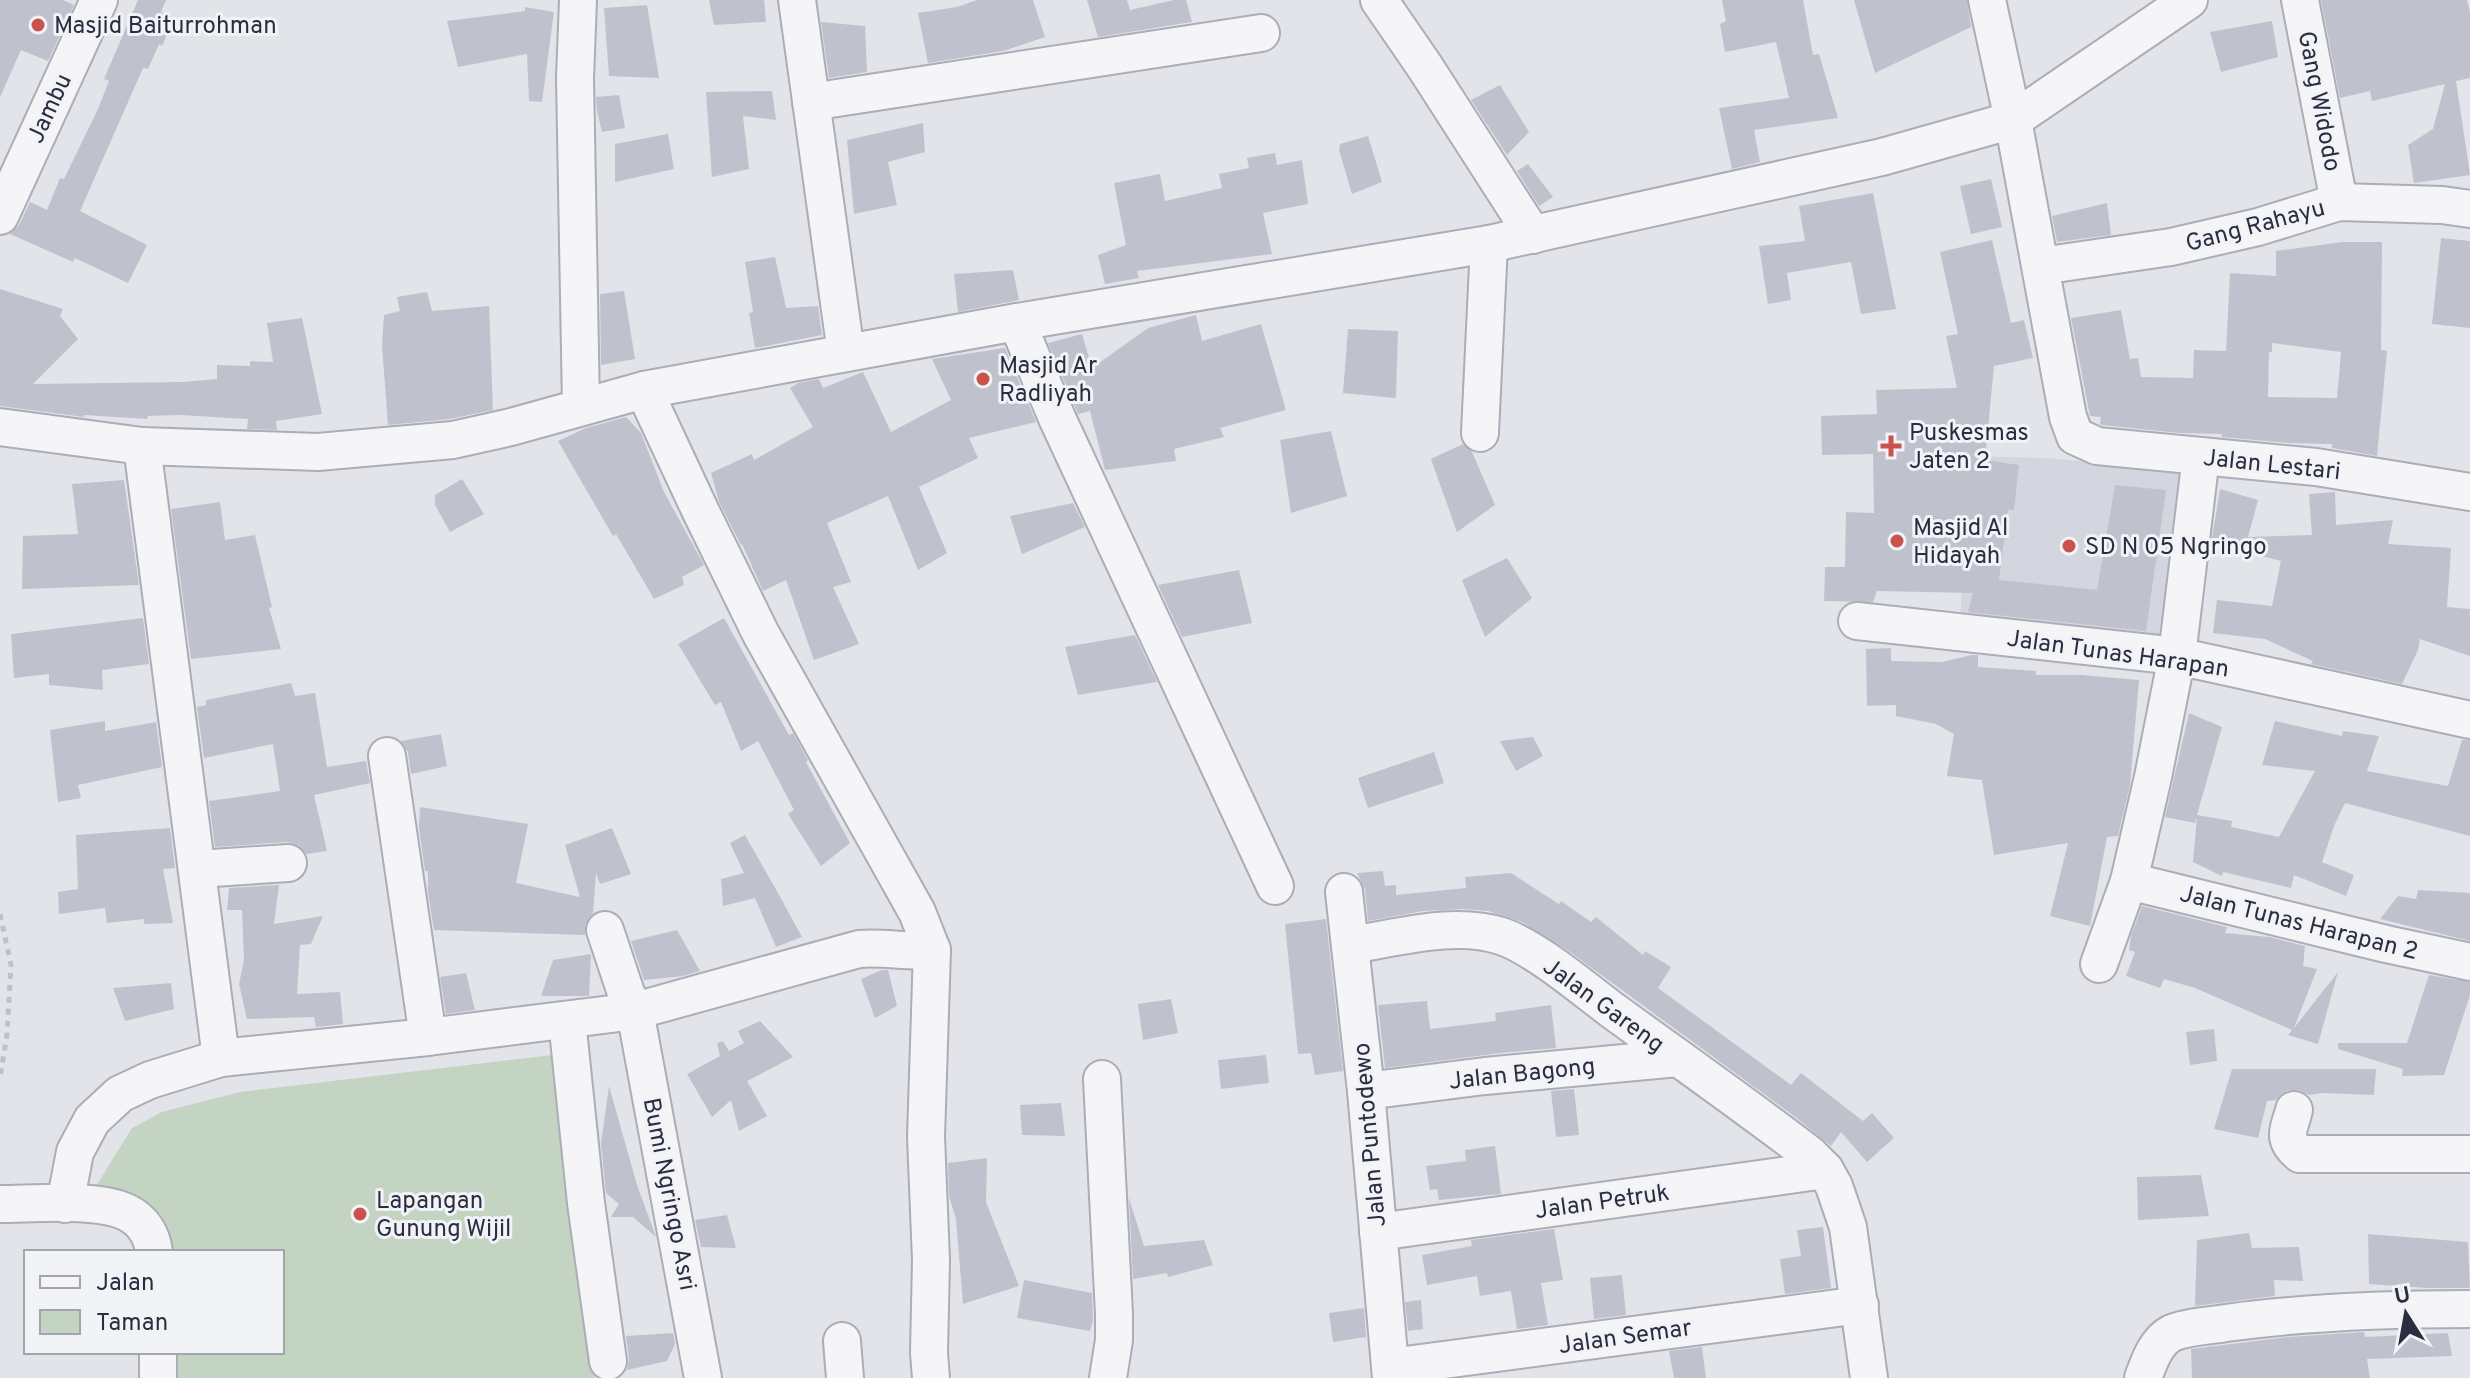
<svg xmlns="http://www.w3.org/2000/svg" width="2470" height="1378" font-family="Overpass,sans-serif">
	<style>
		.built { fill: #d4d6df }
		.green { fill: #c4d4c3 }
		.building { fill: #bfc2cd; fill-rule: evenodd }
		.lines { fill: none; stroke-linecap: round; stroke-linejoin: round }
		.minor-casing { stroke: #abadb7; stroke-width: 40 }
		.path { stroke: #c0c1c8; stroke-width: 5; stroke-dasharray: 6 6; stroke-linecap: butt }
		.minor { stroke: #f5f5f8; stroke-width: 36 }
		.poi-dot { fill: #ca524c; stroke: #f2f3f7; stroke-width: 3 }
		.labels { text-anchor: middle; stroke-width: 6; stroke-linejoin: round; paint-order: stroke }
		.poi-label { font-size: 24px; fill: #2b2e41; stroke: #f2f3f7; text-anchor: start }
		.street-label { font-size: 24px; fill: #2b2e41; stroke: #f2f3f7 }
	</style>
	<rect width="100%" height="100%" fill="#e2e4ea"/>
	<polygon class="built" points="1969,456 2047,458 2181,470 2163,642 1960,621"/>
	<polygon class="green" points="561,1054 595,1378 175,1378 175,1352 282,1352 282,1252 164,1252 91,1194 132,1128 162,1112 240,1092"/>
	<g class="building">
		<polygon points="0,0 63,0 74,5 48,61 21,50 0,97"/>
		<polygon points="138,0 166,0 161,12 174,18 162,46 159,44 148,69 143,68 80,211 147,245 128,283 75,258 73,262 10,234 19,225 30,202 47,210 60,178 64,179 98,109 109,81 104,79"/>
		<polygon points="709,0 764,0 766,22 714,25"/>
		<polygon points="977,0 1033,0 1045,37 1003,51 928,63 918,13 957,7"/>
		<polygon points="1087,0 1127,0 1130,10 1174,0 1186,0 1192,22 1098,37"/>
		<polygon points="1722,0 1803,0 1813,55 1819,54 1838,118 1754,130 1760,162 1732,169 1719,108 1789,98 1776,42 1725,52 1720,24 1726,21"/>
		<polygon points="1854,0 1967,0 1971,27 1875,73"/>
		<polygon points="2321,0 2467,0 2470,12 2470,78 2456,81 2470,175 2414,183 2408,145 2433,129 2445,84 2372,101 2370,91 2340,98"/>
		<polygon points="647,5 659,78 609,76 604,8"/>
		<polygon points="525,7 554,12 542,102 529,101 527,54 458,67 447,21 525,11"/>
		<polygon points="2272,21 2278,57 2221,72 2210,32"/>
		<polygon points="821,22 865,26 867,72 829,78"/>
		<polygon points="1500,85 1529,132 1507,155 1471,100"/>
		<polygon points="772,91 776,120 743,116 749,169 712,177 706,92"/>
		<polygon points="619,95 625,128 602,132 597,111 596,97"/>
		<polygon points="923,123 925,152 888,162 897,205 854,214 847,140"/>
		<polygon points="668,134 674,169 615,182 615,144"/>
		<polygon points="1368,136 1382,182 1352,194 1339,150 1340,144"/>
		<polygon points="1275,153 1277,165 1302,160 1308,204 1263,213 1272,254 1137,271 1139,278 1105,284 1098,255 1126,245 1114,183 1160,174 1165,201 1222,188 1219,174 1249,168 1247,158"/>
		<polygon points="1528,164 1553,197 1539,206 1517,171"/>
		<polygon points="1991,179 2002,227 1971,234 1960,186"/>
		<polygon points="1873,193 1896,309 1861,314 1851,262 1787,273 1791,300 1768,304 1759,246 1805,241 1799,206"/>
		<polygon points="2107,203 2111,235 2057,242 2052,216"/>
		<polygon points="2441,238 2470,241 2470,328 2432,324"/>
		<polygon points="1992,240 2011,323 2024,320 2033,358 1994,366 1985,460 2019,465 2014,510 2008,510 1999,580 2097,590 2115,485 2166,490 2146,631 1968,612 1973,593 1877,591 1873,602 1824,601 1825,567 1845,567 1846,512 1874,513 1873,454 1822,455 1821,416 1877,414 1876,390 1957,388 1946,336 1958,334 1940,252"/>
		<path d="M2342,242h40l-1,108 6,1 -10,105 -45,-8v-4l-44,-1 -66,-6v-3l-43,-1 -77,-8 -2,-1 1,-7 -11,-1 -19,-98 50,-8 9,49 8,-1 3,19 52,1 1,-28 32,1 4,-78 46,3v-25zM2272,343l69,9 -4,46 -69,-1 1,-45h3z"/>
		<polygon points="775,257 786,308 818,306 822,335 755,348 749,313 753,312 745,262"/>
		<polygon points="1013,270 1019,300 958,312 954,274"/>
		<polygon points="0,289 63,309 60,316 78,339 33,384 183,382 217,379 217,365 250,366 250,361 273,362 267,323 302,318 322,414 276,421 277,430 247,429 248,419 180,415 148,416 147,419 84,415 84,417 0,406"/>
		<polygon points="624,291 635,359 601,365 600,294"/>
		<polygon points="427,292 432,311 489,306 493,410 450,419 388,425 382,346 384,315 400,311 397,297"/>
		<polygon points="1196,315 1202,341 1261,324 1286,410 1220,428 1224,437 1174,449 1176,461 1105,470 1090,411 1078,414 1048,343 1082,334 1092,368 1148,328"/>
		<polygon points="1348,329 1398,331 1396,398 1343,393"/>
		<polygon points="1005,348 1036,422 969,438 978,458 919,487 947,553 918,570 888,496 827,523 851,582 833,587 859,644 814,660 786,580 763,591 742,544 741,545 719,502 711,473 752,454 754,460 813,427 790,388 798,383 819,379 823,388 863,372 891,432 951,400 932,359"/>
		<polygon points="626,417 641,433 664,492 704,565 682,577 684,585 654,599 616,534 613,536 558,441 586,428"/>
		<polygon points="1331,431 1347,496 1291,513 1280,440"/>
		<polygon points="1463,444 1472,452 1495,505 1457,532 1431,459"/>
		<polygon points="462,479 484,514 450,532 435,505 435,495"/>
		<polygon points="124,480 139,585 22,589 23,536 78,534 72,484"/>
		<polygon points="2220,489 2258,500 2248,537 2312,535 2309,494 2335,492 2336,525 2393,520 2388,544 2451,548 2447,607 2470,609 2470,656 2420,639 2418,650 2402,684 2311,664 2313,661 2265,639 2213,633 2217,600 2272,606 2281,561 2217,545 2218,539 2212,538"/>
		<polygon points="220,502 225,540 255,535 272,607 269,608 281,649 191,659 171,509"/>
		<polygon points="1073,503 1085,527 1022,554 1010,516"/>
		<polygon points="1507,558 1532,598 1485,637 1462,580"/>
		<polygon points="1239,570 1252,623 1182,637 1158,585"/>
		<polygon points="143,618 149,664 102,670 103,690 49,685 49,674 14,678 11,634"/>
		<polygon points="724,618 789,735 793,733 808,760 806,762 850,843 821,866 788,814 794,810 758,741 741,751 721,702 715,705 678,644"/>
		<polygon points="1135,635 1157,682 1078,695 1065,647"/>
		<polygon points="1891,648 1891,661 1942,662 1972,655 1978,655 1978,667 2036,671 2036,675 2082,675 2139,680 2130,785 2118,836 2107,837 2090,926 2050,916 2068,843 1994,855 1982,780 1947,776 1954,734 1936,724 1896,716 1896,705 1867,706 1866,649"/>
		<polygon points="291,683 295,696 315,693 327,767 366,761 370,783 314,795 327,851 306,854 298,845 287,842 215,847 209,801 280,791 273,744 204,758 197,707 206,705 206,700"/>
		<polygon points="2189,713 2222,727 2197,815 2232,821 2231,827 2279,837 2315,771 2262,765 2275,721 2342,736 2343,731 2379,736 2367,771 2448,786 2462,740 2470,740 2470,836 2345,803 2334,826 2322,862 2354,875 2346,896 2294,875 2291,888 2223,872 2222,876 2193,862 2197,817 2195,823 2165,817"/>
		<polygon points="105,721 105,731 156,722 162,767 78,785 81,798 58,802 50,730"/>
		<polygon points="441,734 447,766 411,774 408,752 401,741"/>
		<polygon points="1533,737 1543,756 1516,771 1500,741"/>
		<polygon points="1434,752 1444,783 1368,808 1358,778"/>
		<polygon points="420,807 528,824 516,883 580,897 565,845 612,828 631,874 600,884 596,873 593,913 585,925 585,935 434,930 428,892 428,871 425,871 419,827"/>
		<polygon points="170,828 175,868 163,869 173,923 144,924 144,919 107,923 105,908 59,914 58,892 78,889 76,835"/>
		<polygon points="745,835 778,893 802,937 776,947 755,898 723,906 721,879 744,873 730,843"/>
		<polygon points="1383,871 1385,886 1396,885 1396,895 1466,888 1465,877 1511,873 1559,904 1561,901 1591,922 1596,917 1643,955 1645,951 1671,967 1658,988 1791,1085 1801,1073 1863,1121 1872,1113 1894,1138 1867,1162 1841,1132 1831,1146 1798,1119 1570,952 1522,922 1488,911 1464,909 1423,911 1368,921 1365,890 1357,873"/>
		<polygon points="279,885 274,924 323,916 311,944 300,945 297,994 340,992 343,1024 316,1027 314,1017 247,1019 239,984 244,960 242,910 227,910 229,888"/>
		<polygon points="2418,890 2470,893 2470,941 2380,919 2398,896 2416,899"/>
		<polygon points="2142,906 2227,927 2225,933 2269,937 2305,946 2303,966 2317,969 2294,1028 2338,972 2318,1044 2288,1035 2292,1030 2195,988 2164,979 2160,988 2126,976 2135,952 2129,950 2131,936"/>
		<polygon points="1326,919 1343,1071 1315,1075 1311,1053 1298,1054 1285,924"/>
		<polygon points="677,930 700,971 683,976 644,980 631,941"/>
		<polygon points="591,954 589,996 541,996 553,960"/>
		<polygon points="882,970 888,970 897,1006 875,1018 861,979"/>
		<polygon points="466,973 475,1010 446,1014 440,977"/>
		<polygon points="2429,975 2470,982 2470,995 2444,1075 2402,1076 2403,1069 2338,1049 2338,1043 2407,1043"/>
		<polygon points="171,983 174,1009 125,1021 113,988"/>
		<polygon points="1171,999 1178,1033 1143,1040 1138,1004"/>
		<polygon points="1427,1001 1430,1029 1496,1021 1495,1013 1551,1005 1556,1048 1500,1053 1385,1068 1378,1005"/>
		<polygon points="760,1021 793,1057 747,1081 767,1116 739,1131 731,1100 712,1117 687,1074 720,1056 717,1043 723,1041 729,1051 744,1043 738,1031"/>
		<polygon points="2214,1029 2217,1061 2190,1065 2186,1032"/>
		<polygon points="1266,1055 1269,1083 1221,1089 1218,1060"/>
		<polygon points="2232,1069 2376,1069 2374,1095 2323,1093 2309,1095 2299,1090 2288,1090 2280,1095 2276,1100 2267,1101 2258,1138 2214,1129"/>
		<polygon points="609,1086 637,1185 656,1237 633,1217 611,1217 619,1204 606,1193 601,1143"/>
		<polygon points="1574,1089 1579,1135 1556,1137 1551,1091"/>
		<polygon points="1061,1103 1065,1136 1022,1135 1020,1105"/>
		<polygon points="1495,1146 1501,1194 1439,1200 1437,1189 1430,1190 1426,1166 1466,1161 1465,1150"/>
		<polygon points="987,1158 986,1202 1019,1286 963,1304 956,1219 949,1196 948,1163"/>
		<polygon points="2201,1175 2209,1216 2138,1220 2137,1177"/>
		<polygon points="1129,1198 1144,1246 1204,1240 1213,1265 1168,1277 1167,1273 1133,1279"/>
		<polygon points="727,1215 736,1248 701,1247 695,1220"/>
		<polygon points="1823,1227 1831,1288 1785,1294 1780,1259 1801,1256 1797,1230"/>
		<polygon points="1554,1229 1563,1280 1541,1283 1548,1325 1517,1329 1511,1291 1480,1296 1477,1276 1427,1285 1422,1255 1472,1246 1471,1240"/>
		<polygon points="2249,1233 2252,1248 2299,1247 2303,1281 2274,1280 2275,1296 2195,1306 2197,1240"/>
		<polygon points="2368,1234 2468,1242 2470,1288 2427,1288 2369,1284"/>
		<polygon points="1622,1275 1626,1315 1594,1319 1590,1278"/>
		<polygon points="1024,1280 1092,1293 1093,1320 1090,1331 1017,1318"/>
		<polygon points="1421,1300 1423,1329 1408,1331 1405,1302"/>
		<polygon points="1364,1308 1366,1337 1333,1342 1329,1313"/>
		<polygon points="2364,1332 2365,1337 2448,1333 2452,1356 2367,1359 2370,1378 2192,1378 2191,1349 2288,1337"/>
		<polygon points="673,1333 675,1344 667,1361 627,1370 629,1358 626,1336"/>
		<polygon points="1702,1347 1706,1378 1674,1378 1669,1351"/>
	</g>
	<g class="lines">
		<g class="minor-casing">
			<g id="minor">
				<polyline points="578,0 575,78 581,406"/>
				<polyline points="797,0 846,353"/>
				<polyline points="1379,0 1425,67 1533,235"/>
				<polyline points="1987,0 2013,120 2068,417 2075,436 2097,446 2316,467 2470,492"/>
				<polyline points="2300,0 2339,202"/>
				<polyline points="811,102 1261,33"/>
				<polyline points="0,216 99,0"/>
				<polyline points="2041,266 2171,247 2258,227 2339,202 2442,205 2470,209"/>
				<polyline points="1017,322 1057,418 1275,886"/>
				<polyline points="644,390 701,512 761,634 917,912 932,950 926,1137 931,1260 929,1353 931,1378"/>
				<polyline points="0,427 142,446 318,452 453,440 511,427 644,390 1017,322 1489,244 1882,157 2013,120 2189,0"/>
				<polyline points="1480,433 1489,244"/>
				<polyline points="142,446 221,1058"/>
				<polyline points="1857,621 2177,656 2470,720"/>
				<polyline points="387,756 428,1037"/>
				<polyline points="198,869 288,863"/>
				<polyline points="2129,881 2386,944 2470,962"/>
				<polyline points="1344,892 1366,1091 1391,1378"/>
				<polyline points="605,930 626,993 635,1011 703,1378"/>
				<path d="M1350,945c48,-7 104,-24 151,-9 32,10 83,53 111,74 66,48 133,95 197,144l16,16 9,16 14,41 21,151"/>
				<polyline points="2099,964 2129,881 2153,777 2177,656 2201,456"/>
				<polyline points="567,1020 586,1203 608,1361"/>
				<polyline points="1102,1079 1114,1314 1114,1340 1108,1378"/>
				<polyline points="1366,1091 1485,1076 1678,1058"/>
				<path d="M2294,1110c-5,20 -13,29 6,44h170"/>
				<path d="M0,1204c33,0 97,-6 126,8 17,8 26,23 28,40"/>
				<path d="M65,1204l10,-52 17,-32 28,-26 30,-14 71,-22 207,-21 207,-26 224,-62c25,-2 47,3 73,1"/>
				<polyline points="1378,1232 1825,1170"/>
				<polyline points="842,1341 845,1378"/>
				<polyline points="158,1352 158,1378"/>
				<polyline points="1390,1367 1860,1305"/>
				<path d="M2143,1378c6,-16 13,-37 29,-45 16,-7 38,-7 54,-10 80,-11 163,-14 244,-14"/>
			</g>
		</g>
		<polyline class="path" points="0,914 11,965 7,1035 0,1077"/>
		<use href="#minor" class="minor"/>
	</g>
	<g class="poi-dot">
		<circle cx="38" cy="25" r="8"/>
		<circle cx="983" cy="379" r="8"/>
		<path d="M1887 434h8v8h8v8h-8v8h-8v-8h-8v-8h8z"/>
		<circle cx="1897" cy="541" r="8"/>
		<circle cx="2069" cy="546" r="8"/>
		<circle cx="360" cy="1214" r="8"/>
	</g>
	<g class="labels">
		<g class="poi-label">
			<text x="54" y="33">Masjid Baiturrohman</text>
			<text x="999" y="373">Masjid Ar<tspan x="999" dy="28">Radliyah</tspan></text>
			<text x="1909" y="440">Puskesmas<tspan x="1909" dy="28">Jaten 2</tspan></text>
			<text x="1913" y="535">Masjid Al<tspan x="1913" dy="28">Hidayah</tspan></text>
			<text x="2085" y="554">SD N 05 Ngringo</text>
			<text x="376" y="1208">Lapangan<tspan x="376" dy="28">Gunung Wijil</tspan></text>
		</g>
		<g class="street-label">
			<text transform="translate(2320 101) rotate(79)" y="8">Gang Widodo</text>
			<text transform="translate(49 108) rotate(-65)" y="8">Jambu</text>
			<text transform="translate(2255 225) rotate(-15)" y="8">Gang Rahayu</text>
			<text transform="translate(2272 464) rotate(6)" y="8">Jalan Lestari</text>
			<text transform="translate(2118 653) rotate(8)" y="8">Jalan Tunas Harapan</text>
			<text transform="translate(2299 922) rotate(14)" y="8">Jalan Tunas Harapan 2</text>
			<text transform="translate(1604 1005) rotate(36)" y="8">Jalan Gareng</text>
			<text transform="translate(1522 1073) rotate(-6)" y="8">Jalan Bagong</text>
			<text transform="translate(1369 1135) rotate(-95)" y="8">Jalan Puntodewo</text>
			<text transform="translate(670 1194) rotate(79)" y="8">Bumi Ngringo Asri</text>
			<text transform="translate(1602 1201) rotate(-8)" y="8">Jalan Petruk</text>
			<text transform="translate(1625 1336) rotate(-8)" y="8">Jalan Semar</text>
		</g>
	</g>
	<rect x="24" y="1250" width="260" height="104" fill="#f2f3f7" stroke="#a2a4ae" stroke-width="2"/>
	<rect x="40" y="1276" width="40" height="12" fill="#f5f5f8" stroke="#a2a4ae" stroke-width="2"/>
	<text x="96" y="1290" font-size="24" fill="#2b2e41">Jalan</text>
	<rect x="40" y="1310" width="40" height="24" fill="#c4d4c3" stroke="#a2a4ae" stroke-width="2"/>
	<text x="96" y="1330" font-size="24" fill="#2b2e41">Taman</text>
	<g transform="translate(2406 1314) rotate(349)" stroke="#f2f3f7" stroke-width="6" paint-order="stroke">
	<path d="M0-6L14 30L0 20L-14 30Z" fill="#2b2e41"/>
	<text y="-12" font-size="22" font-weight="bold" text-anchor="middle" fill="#2b2e41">U</text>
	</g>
</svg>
